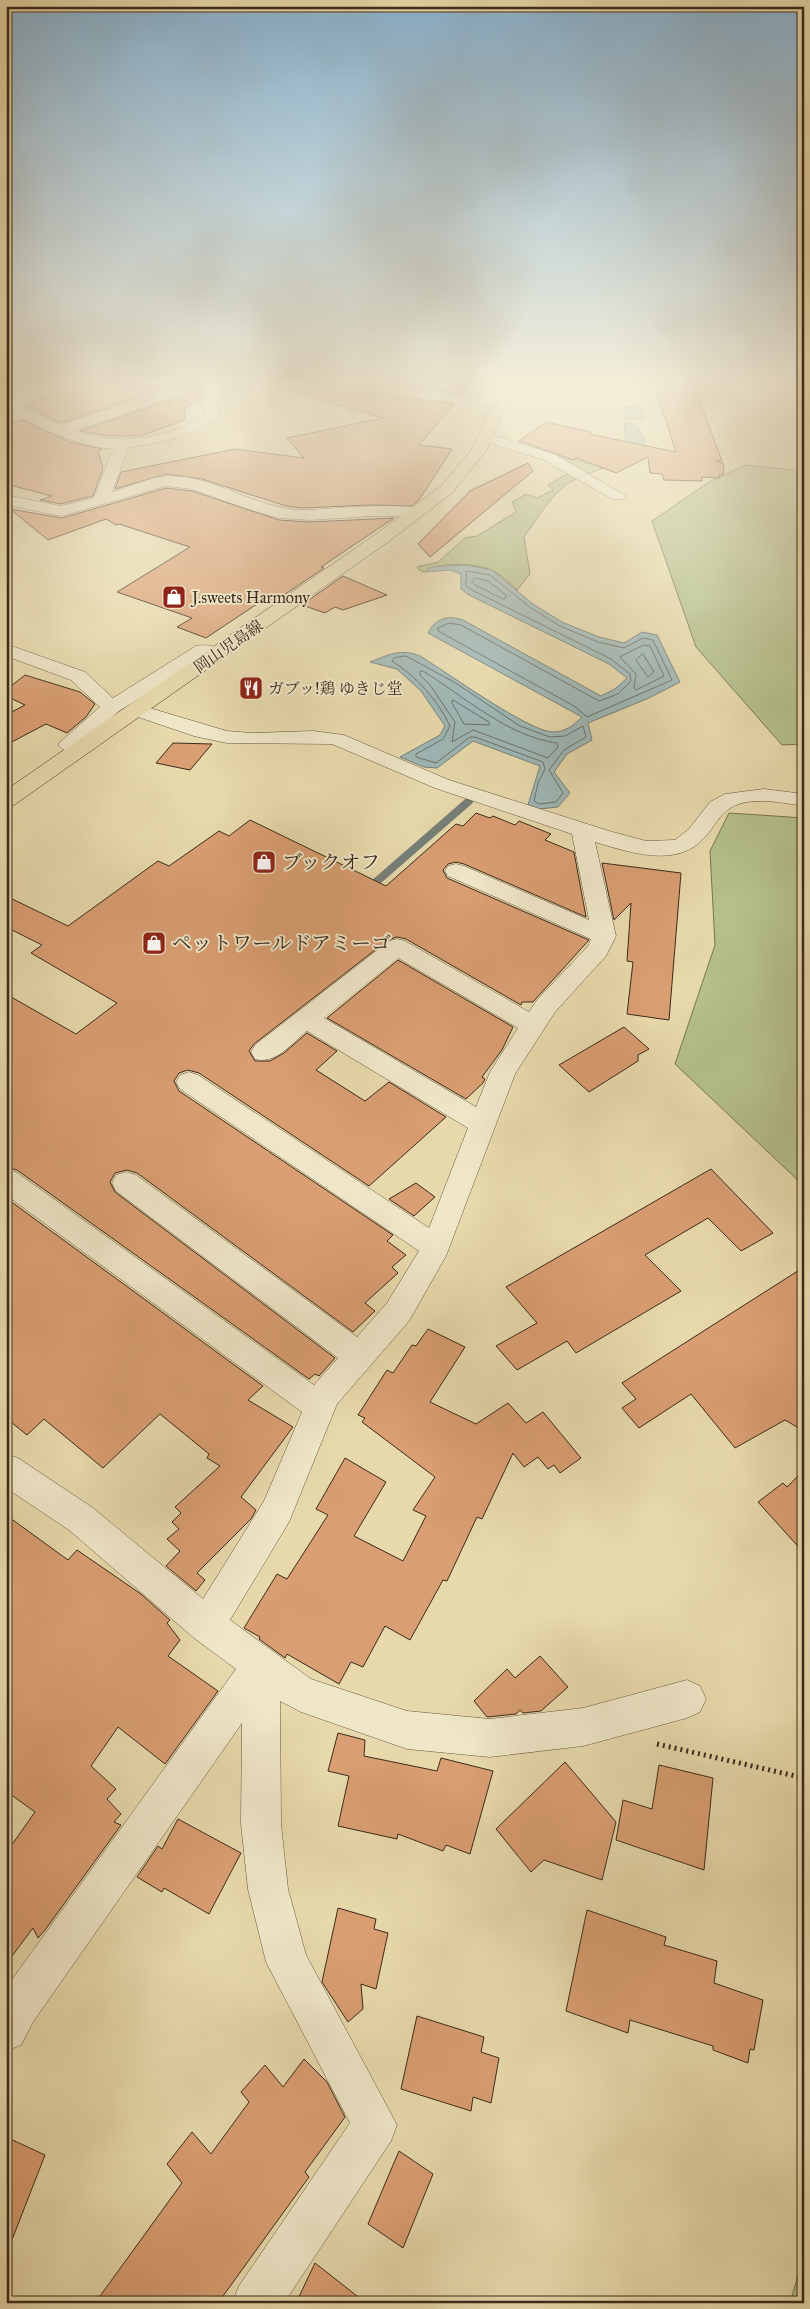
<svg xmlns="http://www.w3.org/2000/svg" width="810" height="2309" font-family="'IM FELL Great Primer','Noto Serif JP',serif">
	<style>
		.green { fill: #b4bf8a; stroke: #787453 }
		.water { fill: #9eb7b6; stroke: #767f78 }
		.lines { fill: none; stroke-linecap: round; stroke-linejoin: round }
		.shore { stroke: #6c7069; stroke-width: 1 }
		.stream { stroke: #767f78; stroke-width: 8 }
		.building { fill: #d99e71; stroke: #3b2a1c }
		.street-casing { stroke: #665640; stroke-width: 1 }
		.primary-casing { stroke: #3b2a1c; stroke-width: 1 }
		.path { stroke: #3b2a1c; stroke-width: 5; stroke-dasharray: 2 4; stroke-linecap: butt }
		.street { fill: #efe6c8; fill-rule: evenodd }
		.primary { fill: #e7d9ab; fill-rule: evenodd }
		.labels { text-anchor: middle; stroke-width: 4; stroke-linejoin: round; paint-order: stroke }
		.far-poi-label { font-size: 16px; fill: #3b2a1c; stroke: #efe6c8; text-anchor: start }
		.far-street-label { font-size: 16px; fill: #3b2a1c; stroke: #efe6c8 }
		.poi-label { font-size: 20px; fill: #3b2a1c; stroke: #efe6c8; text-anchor: start }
	</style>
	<rect width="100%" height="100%" fill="#e7d9ab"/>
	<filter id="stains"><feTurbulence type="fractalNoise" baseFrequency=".004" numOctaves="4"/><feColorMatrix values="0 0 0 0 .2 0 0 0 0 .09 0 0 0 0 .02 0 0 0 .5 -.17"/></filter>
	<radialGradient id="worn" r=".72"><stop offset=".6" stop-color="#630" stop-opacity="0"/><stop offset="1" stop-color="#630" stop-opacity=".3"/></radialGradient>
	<g class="green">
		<path d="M561,456l29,8 40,-5c-21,9 -51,14 -68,29 -15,14 -27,33 -38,49l6,37 -13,16c-7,-7 -17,-16 -26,-20 -17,-7 -50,-9 -66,2l-6,-2 -2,-3 21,-5 27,-24 12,-2 39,-24 -4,-10 14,-8 11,4 16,-8 -5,-5 28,-16 -20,-12z"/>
		<polygon points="745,465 796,470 804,490 804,744 782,745 696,647 652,521 709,482"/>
		<polygon points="729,813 804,818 804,1186 675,1064 715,945 710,851"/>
		<polygon points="804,2254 804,2303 790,2303"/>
	</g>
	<g class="water">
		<polygon points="624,407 639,408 644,420 624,419"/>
		<path d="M624,423l11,1c5,5 5,11 10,16l-3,10 -16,-8z"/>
		<path d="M466,565l26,5 41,34 29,18 37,15 25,6 18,-11 15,3 23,47 -31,16 -61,25 4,17 -25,14 -13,18 16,21 -12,14 -19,2 -11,-4 12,-39 -67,-25 -36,27 -13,-1 -24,-10 40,-22 5,-9 -24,-35 -24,-22 -27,-7c18,-7 31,-14 50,-6 25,15 109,76 133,76 12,0 20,-6 29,-15l-154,-84c7,-15 21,-18 35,-13l138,76 14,-7 12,-11 -18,-14 -140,-69 -8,-6v-15l-11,-4 -25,2 6,-5z"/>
	</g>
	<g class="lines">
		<g class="shore">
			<polygon points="467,571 490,575 531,608 560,626 598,642 624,648 643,638 653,640 672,680 587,717 574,706 438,631 438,628 449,623 461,625 599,701 618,694 631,681 630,674 611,659 472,590 466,586"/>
			<polygon points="475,578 488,581 506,595 506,598 503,599 475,585 472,582"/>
			<polygon points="644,645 650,646 664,676 636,690 634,688 636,674 620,657"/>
			<polygon points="643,654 654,672 648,677 636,660"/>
			<path d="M406,656l48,26 66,44 30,11 15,-1 18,-10 3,11 -22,13 -15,20 14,23 -7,9 -17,2 -5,-3 4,-18 7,-14 -2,-7 -68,-25h-5l-34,26 -20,-6v-3l27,-15 7,-13c-13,-27 -33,-49 -58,-65l2,-3z"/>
			<path d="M423,671c42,26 84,65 134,72l1,4 -10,11 -75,-28 -21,12 3,-20 -25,-37 -10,-10v-3z"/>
			<polygon points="453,700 489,722 489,725 464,724 452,703"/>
		</g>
		<polyline class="stream" points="368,889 469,801"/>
	</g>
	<g class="building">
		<polygon points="70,386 173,386 61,423 26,406 36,403 33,401 67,391"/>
		<polygon points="200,386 202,386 203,401 185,407 185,420 140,436 107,436 80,431 197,391"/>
		<polygon points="220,386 235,386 236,390 220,395"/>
		<polygon points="298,386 347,386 356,392 454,404 419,445 452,449 419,500 412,506 369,505 303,508 286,506 202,479 167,474 115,489 121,472 235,449 304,458 287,438 383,418 297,393"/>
		<polygon points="399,386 470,386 463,394"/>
		<polygon points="655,386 694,386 722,461 716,461 724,464 723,475 719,475 720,478 702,477 702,481 664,480 662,474 650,473 648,457 616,473 577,458 573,460 519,441 546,422 591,432 589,434 676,452"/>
		<polygon points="22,420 70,442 102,449 98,451 103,469 93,496 61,504 40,500 52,496 6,484 6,425"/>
		<polygon points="528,463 533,471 430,557 418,544 470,491"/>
		<polygon points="166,488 192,491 279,520 310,522 394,518 321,567 324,568 281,597 278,596 272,600 266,598 206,638 177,627 192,618 117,592 190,547 119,524 116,525 106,519 48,540 10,509 62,518"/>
		<polygon points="343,576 387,595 343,610 335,607 325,613 302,605"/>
		<polygon points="25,675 80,692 95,704 86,717 67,733 46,724 6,745 6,715 25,705 6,696 6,690"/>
		<polygon points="173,743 212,744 190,770 156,763"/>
		<polygon points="476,813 490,818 493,816 515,825 519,821 551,834 545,840 574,852 586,917 464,864 456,862 448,864 443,870 447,878 589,940 533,1002 522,1002 521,1005 406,939 397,937 388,940 254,1044 249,1051 255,1061 270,1061 284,1053 307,1033 337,1051 316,1070 365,1101 389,1082 446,1117 369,1186 199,1073 188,1070 179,1073 174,1081 179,1091 393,1235 387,1241 406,1255 392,1267 398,1273 365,1303 375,1311 353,1332 137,1173 127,1170 115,1173 110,1182 115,1192 335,1358 319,1376 315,1374 309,1379 17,1170 6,1167 6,994 76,1034 117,1003 31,953 42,945 6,927 6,896 68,926 158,861 169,866 219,831 229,836 250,820 386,886 456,824 463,826"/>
		<polygon points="602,863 681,873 669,1020 627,1014 633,962 627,961 631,903 614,920"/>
		<polygon points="398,960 513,1027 502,1050 482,1077 485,1079 483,1083 466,1099 327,1018"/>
		<polygon points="624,1027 649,1049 638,1055 638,1061 589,1092 559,1065"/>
		<polygon points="711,1169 773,1233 741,1251 708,1218 645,1255 681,1291 576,1353 567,1341 517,1370 496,1346 537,1323 506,1287"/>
		<polygon points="416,1183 435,1197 414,1216 389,1199"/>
		<polygon points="6,1198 263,1386 248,1400 293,1427 241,1497 256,1510 251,1519 197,1573 205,1580 196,1591 166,1566 180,1551 167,1539 179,1529 172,1522 181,1513 175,1507 220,1466 207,1458 209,1454 160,1414 103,1468 44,1419 27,1435 6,1418"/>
		<polygon points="804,1267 804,1431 785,1420 735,1448 691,1394 639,1428 622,1408 636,1399 622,1383"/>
		<polygon points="428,1329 465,1347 430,1402 476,1424 508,1403 526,1423 543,1412 581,1458 560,1473 554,1465 548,1469 538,1457 524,1467 513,1453 482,1519 477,1517 447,1581 443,1580 410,1640 385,1626 363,1667 351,1662 339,1684 287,1654 285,1658 259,1639 260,1637 244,1628 277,1574 287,1579 328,1515 316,1509 345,1458 386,1482 354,1536 403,1561 426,1516 413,1510 435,1477 362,1422 365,1418 358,1415 387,1370 393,1373 412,1345 416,1346"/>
		<polygon points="804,1470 804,1553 758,1502 783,1483 787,1487"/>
		<polygon points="6,1515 68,1560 77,1550 141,1594 170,1620 167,1623 180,1640 168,1656 218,1691 165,1764 118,1727 91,1766 116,1789 107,1799 121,1814 114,1822 121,1825 45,1930 38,1938 33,1928 6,1964 6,1853 35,1812 6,1791"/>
		<polygon points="540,1656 568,1687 541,1711 523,1713 520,1710 516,1714 487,1717 474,1701 507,1669 515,1678"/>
		<polygon points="338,1733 365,1740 364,1756 437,1771 441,1758 493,1771 470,1854 446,1845 443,1851 398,1834 397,1839 338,1826 349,1776 328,1771"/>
		<polygon points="565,1762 616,1822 602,1880 544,1860 531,1872 496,1829"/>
		<polygon points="659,1765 713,1778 704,1870 616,1840 623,1800 652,1809"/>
		<polygon points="178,1819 241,1853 209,1914 164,1888 162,1892 137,1877 158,1846 162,1849"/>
		<polygon points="338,1908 376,1919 374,1929 388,1933 376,1989 361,1984 363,2009 348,2022 322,1982"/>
		<polygon points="587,1910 666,1937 664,1945 717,1961 714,1983 763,2000 754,2050 750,2049 748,2063 713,2050 713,2046 630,2020 628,2033 566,2011"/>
		<polygon points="417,2016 484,2037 481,2052 499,2058 491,2103 473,2097 471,2111 401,2089"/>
		<polygon points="304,2059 327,2082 345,2117 305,2172 309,2177 218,2303 95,2303 182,2183 167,2164 192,2132 211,2154 249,2102 241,2092 265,2065 283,2087"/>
		<polygon points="6,2137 45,2155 8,2250 6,2250"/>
		<polygon points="399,2151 433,2174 403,2248 368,2224"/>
		<polygon points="315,2263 366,2303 296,2303"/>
	</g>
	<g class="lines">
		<g class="street-casing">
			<g id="street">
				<path d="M48,386h20l-2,3 -49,15 44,21 117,-39h20l-2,3 -122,42c43,15 92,9 131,-16l-1,-29h14l1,31 -2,3 -36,18 -53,10 -16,44c17,-5 38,-15 55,-16 48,-1 88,33 136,34 19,0 115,-10 123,2l-8,5 -44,-1 -64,4 -31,-2 -34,-10 -53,-19 -26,-3 -105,30 -55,-11v-10l55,11 33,-8 19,-49c-38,-3 -74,-22 -107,-39v-12z"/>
				<polygon points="349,386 387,386 499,400 506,404 499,408 356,390"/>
				<polygon points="485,433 554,454 626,496 624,499 612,499 544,460 480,440 478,437 480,434"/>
				<path d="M6,644l79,28 28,26 83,-52c9,-2 25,0 30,8l-2,4 -7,2 -12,-3 -86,54 -37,32 8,6 -3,4c-10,3 -23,0 -29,-9l42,-37 -29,-27 -65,-24z"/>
				<path d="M136,704l91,27 25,2 61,-2 31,4 105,45 160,51 37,10 29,-1 14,-11 21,-27 15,-8 39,-5 40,5v12c-21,-3 -52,-10 -72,1 -13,7 -18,21 -28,31 -27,31 -76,14 -109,4l21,94 -10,20 -51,56 -40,62 -69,182 -37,65 -72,83 -48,118 -59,98 81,59 96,32 83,8 93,-11 104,-28 13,6 6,13 -6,13 -13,6 -104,28 -93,11 -83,-8 -106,-37 -21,-11 1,123 7,65 18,66 91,170 -6,16 -107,162h-52l7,-17 111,-163 -84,-161 -18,-73 -7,-65 1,-101 -209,299 -12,23 -15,6v-63l230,-319 -42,-31 -125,-108 -63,-42v-34l12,4 75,50 110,91 61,-98 38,-89 -296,-217v-26l10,3 298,213 24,-27 -222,-167 -4,-8 4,-8 10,-3 10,3 221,162 30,-34 32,-52 -239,-162 -4,-7 4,-7 9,-3 9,3 231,153 39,-100 -161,-97c-15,12 -32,34 -52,28l-4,-7 4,-7 134,-104 8,-2 8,2 124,71 8,-12 51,-54 3,-7 -143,-63 -3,-5 3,-5 8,-2 8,2 125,54 -17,-86 -137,-46 -103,-44 -105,-1 -33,-7 -65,-22 -3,-4 3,-4zM398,958l120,70 -28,44 -14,35 -152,-89z"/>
			</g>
		</g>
		<g class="primary-casing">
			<polygon id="primary" points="500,386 514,386 487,450 452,493 388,542 14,805 6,806 6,790 376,534 440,487 472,449"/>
		</g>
		<polyline class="path" points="657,1744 804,1778"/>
		<use href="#street" class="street"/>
		<use href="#primary" class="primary"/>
	</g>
	<linearGradient id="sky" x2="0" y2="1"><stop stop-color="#8ab5d4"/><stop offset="0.54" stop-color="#f4eed9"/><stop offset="1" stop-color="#f4eed9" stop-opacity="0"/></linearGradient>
	<rect width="810" height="709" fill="url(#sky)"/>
	<defs>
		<g id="shop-square" transform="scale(1.25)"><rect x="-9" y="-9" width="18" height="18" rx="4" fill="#8f2418" stroke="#efe6c8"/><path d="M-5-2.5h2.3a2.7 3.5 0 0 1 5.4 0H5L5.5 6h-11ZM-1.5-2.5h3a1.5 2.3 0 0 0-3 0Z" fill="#fff"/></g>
		<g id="restaurant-square" transform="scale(1.25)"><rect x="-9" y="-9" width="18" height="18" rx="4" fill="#8f2418" stroke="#efe6c8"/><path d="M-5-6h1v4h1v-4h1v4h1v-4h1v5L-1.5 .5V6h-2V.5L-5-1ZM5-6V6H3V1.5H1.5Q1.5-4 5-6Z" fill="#fff"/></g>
	</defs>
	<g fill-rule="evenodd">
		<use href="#shop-square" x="174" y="597"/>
		<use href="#restaurant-square" x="251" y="688"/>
		<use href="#shop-square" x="264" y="862"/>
		<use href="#shop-square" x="154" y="943"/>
	</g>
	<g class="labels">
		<g class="far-poi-label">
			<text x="192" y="603">J.sweets Harmony</text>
			<text x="268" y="694">ガブッ!鶏 ゆきじ堂</text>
		</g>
		<g class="far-street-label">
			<text transform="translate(228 646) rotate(-35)" y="6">岡山児島線</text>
		</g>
		<g class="poi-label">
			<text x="282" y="869">ブックオフ</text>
			<text x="172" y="950">ペットワールドアミーゴ</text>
		</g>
	</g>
	<rect width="810" height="2309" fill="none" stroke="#e7d9ab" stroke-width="25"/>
	<rect x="8" y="8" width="795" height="2294" fill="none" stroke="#3b2a1c" stroke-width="2.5"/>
	<rect x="12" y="12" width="785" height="2284" fill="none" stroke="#3b2a1c"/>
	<rect width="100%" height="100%" filter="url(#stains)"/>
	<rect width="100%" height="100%" fill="url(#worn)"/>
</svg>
